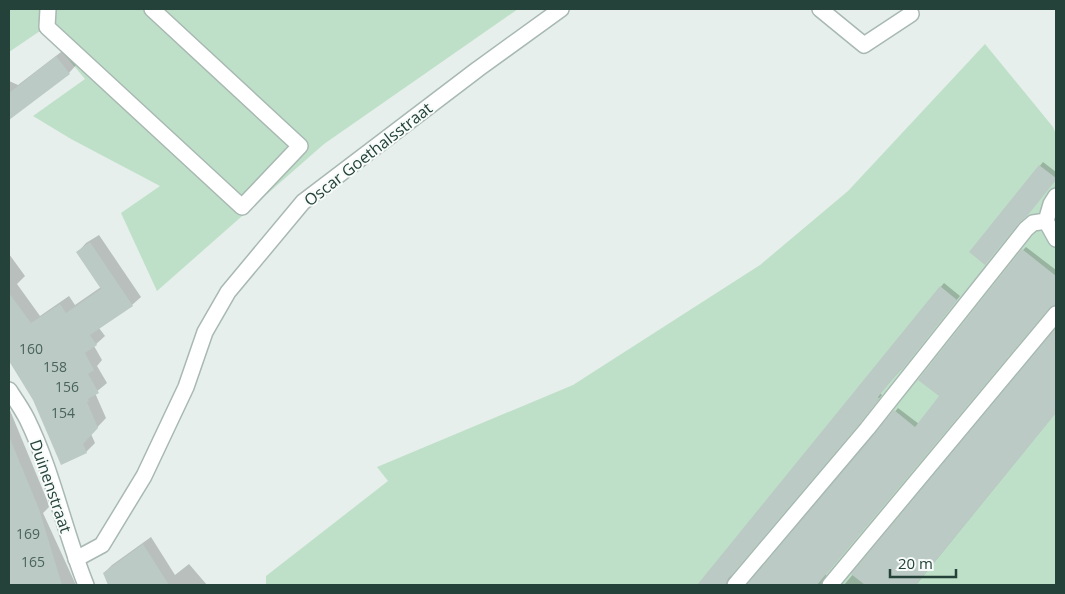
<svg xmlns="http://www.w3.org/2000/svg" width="1065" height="594" font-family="'Open Sans',sans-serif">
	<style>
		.green { fill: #bfe0c8 }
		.shadow { fill: #0003 }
		.building { fill: #bbcac4 }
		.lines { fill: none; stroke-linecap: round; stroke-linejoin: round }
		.minor-casing { stroke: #a8b8b2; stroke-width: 18 }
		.minor { stroke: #fff; stroke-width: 15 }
		.labels { text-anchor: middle; stroke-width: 4; stroke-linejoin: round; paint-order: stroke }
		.number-label { font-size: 14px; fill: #4a645c }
		.street-label { font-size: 16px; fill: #24423a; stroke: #f7fbf9 }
	</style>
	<rect width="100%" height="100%" fill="#e6efeb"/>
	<g class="green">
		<polygon points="9,9 518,9 324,144 157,291 121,213 160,186 71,139 33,116 85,79 43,29 9,52"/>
		<polygon points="985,44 1053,127 1056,134 1056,585 266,585 266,576 388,481 377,467 573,385 760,265 848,191"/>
	</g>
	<g class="shadow">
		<polygon points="65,49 77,64 69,73 9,116 9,81 18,85"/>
		<polygon points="1043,162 1056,172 1056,179 1031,210 970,252"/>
		<polygon points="99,235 141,297 132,305 99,328 105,336 94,346 102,360 97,366 107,383 95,393 106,418 91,434 95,443 86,452 34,399 9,359 9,254 25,276 17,284 40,316 69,296 75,305 101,287 78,252 86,243"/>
		<polygon points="1026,247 1056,270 1056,286 1053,290 1056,293 1056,304 1053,304 1050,306 826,574 825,585 749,585 898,408 919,424 941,396 1023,250"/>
		<polygon points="944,283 960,296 905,365 880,393 882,395 863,418 731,574 730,585 698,585"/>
		<polygon points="1056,330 1056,412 916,585 844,585"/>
		<polygon points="9,408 47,500 49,507 43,513 76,585 16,585 9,566"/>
		<polygon points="151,537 175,575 189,564 207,585 109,585 104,573 112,565"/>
	</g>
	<g class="building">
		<polygon points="56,56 70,74 9,120 9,93"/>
		<polygon points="1039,165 1056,178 1056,180 1028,215 1019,223 985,265 969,252"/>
		<polygon points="90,242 133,306 90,335 97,345 85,353 94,370 88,374 99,393 88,399 89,401 87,402 98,428 83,444 87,453 61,465 33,400 9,361 9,293 31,323 60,304 66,313 101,289 76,252"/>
		<polygon points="1022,249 1056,276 1056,305 1049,308 817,585 747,585 894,410 915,427 939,396 918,380"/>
		<polygon points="940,286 957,300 902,370 901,369 878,397 879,399 860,423 728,579 726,585 697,585"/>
		<polygon points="1056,328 1056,413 916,585 865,585 851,574"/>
		<polygon points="9,436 39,509 62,585 9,585"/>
		<polygon points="143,544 169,585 108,585 103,573"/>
	</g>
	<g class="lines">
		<g class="minor-casing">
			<g id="minor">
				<polyline points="48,9 47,27 242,207 300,146 152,9"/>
				<polyline points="820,9 864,45 911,14"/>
				<polyline points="1046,221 1056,239"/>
				<path d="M9,390c6,9 13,19 18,29 26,53 37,112 59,166"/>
				<polyline points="76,559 102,545 144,476 186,387 205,332 228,292 303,202 478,69 561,9"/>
				<polyline points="735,585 867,429 1026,229 1033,223 1046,221 1051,204 1056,196"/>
				<polyline points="830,585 1056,314"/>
			</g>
		</g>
		<use href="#minor" class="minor"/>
	</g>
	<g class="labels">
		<g class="number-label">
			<text x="31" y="354">160</text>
			<text x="55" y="372">158</text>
			<text x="67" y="392">156</text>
			<text x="63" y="418">154</text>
			<text x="28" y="539">169</text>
			<text x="33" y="567">165</text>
		</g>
		<g class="street-label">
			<text transform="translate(368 154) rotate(-38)" y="6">Oscar Goethalsstraat</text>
			<text transform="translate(51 486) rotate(71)" y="6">Duinenstraat</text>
		</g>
	</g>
	<rect width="1065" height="594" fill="none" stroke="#24423a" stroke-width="20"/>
	<path d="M890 569v8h66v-8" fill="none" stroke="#24423a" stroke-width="2.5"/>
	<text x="898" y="569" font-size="15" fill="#24423a" stroke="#f7fbf9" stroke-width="4" paint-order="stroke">20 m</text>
</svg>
